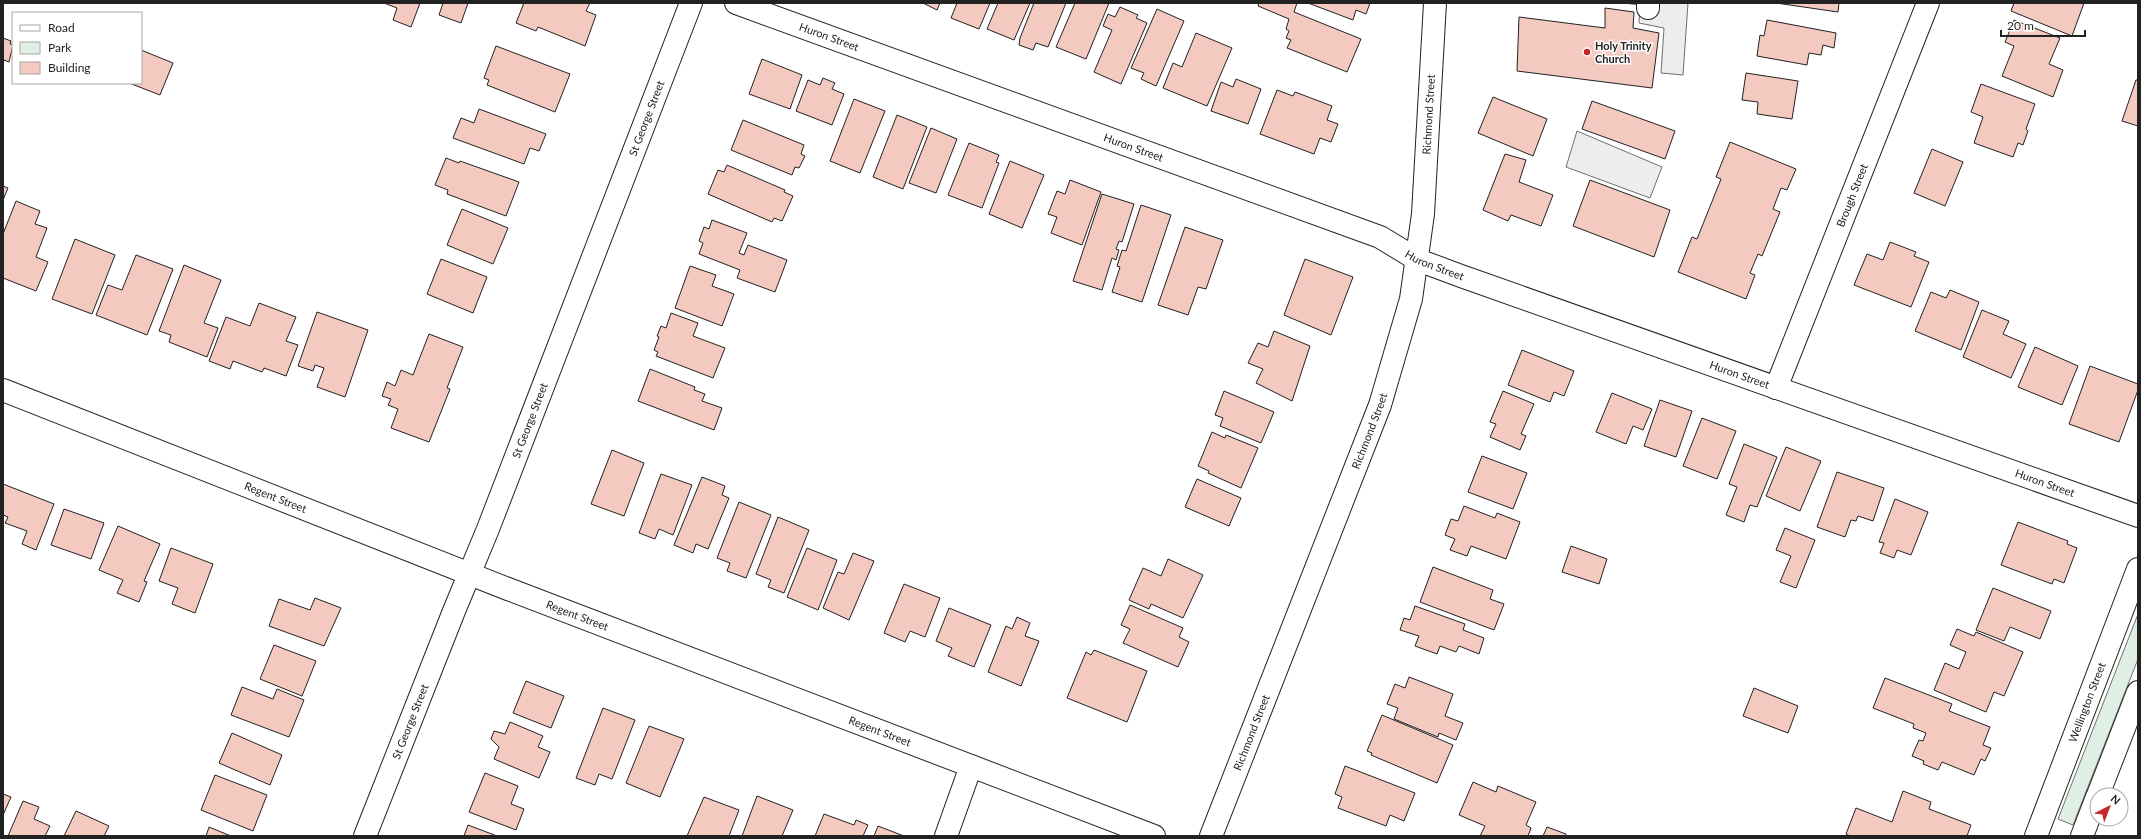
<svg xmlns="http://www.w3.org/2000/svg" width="2141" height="839" font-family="Lato,sans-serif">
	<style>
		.green { fill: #e0efe3; stroke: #6f6f6f }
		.parking { fill: #ededed; stroke: #6f6f6f }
		.building { fill: #f3c9c0; stroke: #222 }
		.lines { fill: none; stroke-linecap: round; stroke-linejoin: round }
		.minor-casing { stroke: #222; stroke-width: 24 }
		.major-casing { stroke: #222; stroke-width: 24 }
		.minor { stroke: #fff; stroke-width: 22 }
		.major { stroke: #fff; stroke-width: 22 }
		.poi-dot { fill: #c62828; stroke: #fff; stroke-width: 1.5 }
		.labels { text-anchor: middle; stroke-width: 3; stroke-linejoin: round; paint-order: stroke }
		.street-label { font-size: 11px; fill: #222; stroke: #fff }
		.poi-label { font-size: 11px; font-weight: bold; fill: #222; stroke: #fff; text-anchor: start }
	</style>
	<rect width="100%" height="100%" fill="#fff"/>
	<polygon class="green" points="2138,614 2138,659 2073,825 2058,819"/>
	<g class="parking">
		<polygon points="1623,3 1688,3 1683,75 1661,73 1664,28 1639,23 1640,5"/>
		<polygon points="1577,131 1662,167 1650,198 1566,167"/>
	</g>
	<g class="building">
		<polygon points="384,3 420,3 411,27 393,20 397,8"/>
		<polygon points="443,3 468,3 461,23 439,15"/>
		<polygon points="524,3 590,3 586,11 596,15 585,46 538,27 536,31 516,23"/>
		<polygon points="923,3 940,3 937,10"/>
		<polygon points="957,3 990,3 979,29 951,18"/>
		<polygon points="998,3 1030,3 1014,40 987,29"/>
		<polygon points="1034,3 1066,3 1048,47 1036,43 1033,50 1019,45 1020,38"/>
		<polygon points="1075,3 1109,3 1086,59 1056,47"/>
		<polygon points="1259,3 1297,3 1294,12 1361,39 1347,72 1287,48 1291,40 1286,38 1289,31 1286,29 1289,19 1258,6"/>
		<polygon points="1308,3 1370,3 1366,14 1356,10 1353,20"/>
		<polygon points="1776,3 1839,3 1838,12"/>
		<polygon points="2014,3 2084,3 2072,36 2011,11"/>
		<polygon points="1120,7 1138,15 1136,18 1147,23 1121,84 1094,72 1112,30 1103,26 1108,14 1115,17"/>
		<polygon points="1605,8 1634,12 1633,28 1659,33 1652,88 1517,71 1519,17 1605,28"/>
		<polygon points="1157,9 1184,21 1156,86 1141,79 1144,73 1131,68"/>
		<polygon points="1767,20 1836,33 1834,48 1823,45 1821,55 1809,53 1807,65 1757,56 1760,35 1764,36"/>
		<polygon points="2014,20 2060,38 2049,64 2063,70 2053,97 2002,76 2014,46 2005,42"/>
		<polygon points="1196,33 1232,48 1207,106 1163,88 1173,63 1182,67"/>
		<polygon points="3,38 11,41 10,44 13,45 9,62 4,60 3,64"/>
		<polygon points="496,46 570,74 555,112 487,85 489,80 484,78"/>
		<polygon points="141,50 173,63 160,95 129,83 141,83"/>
		<polygon points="762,59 802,75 790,109 749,94"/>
		<polygon points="1746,73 1798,81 1792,119 1757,114 1758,102 1742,100"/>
		<polygon points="823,78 835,83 832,89 844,94 832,125 796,111 808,80 820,85"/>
		<polygon points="1236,79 1261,89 1248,124 1211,111 1221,82 1233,87"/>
		<polygon points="2136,80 2138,80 2138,126 2122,121"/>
		<polygon points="1981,84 2035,104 2026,129 2028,131 2023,145 2018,143 2013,157 1974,143 1983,117 1971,112"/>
		<polygon points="1277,90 1293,96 1295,92 1332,106 1327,120 1338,124 1331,142 1320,138 1314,154 1260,134"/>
		<polygon points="1493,97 1547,119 1533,156 1478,133"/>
		<polygon points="854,99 885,111 860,173 830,161"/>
		<polygon points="1592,101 1675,131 1665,159 1582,129"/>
		<polygon points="479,109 546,134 539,151 530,148 524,164 453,138 461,118 474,123"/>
		<polygon points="897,115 927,127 903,189 873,177"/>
		<polygon points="743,120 804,145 801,154 805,156 799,168 795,167 792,175 731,150"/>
		<polygon points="931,128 957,139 936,193 909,183"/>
		<polygon points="1730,142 1796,169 1787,190 1781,188 1773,209 1780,212 1762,256 1758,254 1750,273 1755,275 1746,299 1678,272 1692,237 1697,239 1721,179 1716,177"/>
		<polygon points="969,143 999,155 996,162 999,163 982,208 948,195"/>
		<polygon points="1932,149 1963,162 1945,206 1914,193"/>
		<polygon points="1505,154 1526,160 1519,182 1553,195 1541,226 1511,215 1508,221 1483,210"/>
		<polygon points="446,158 459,163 460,161 519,182 506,216 447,194 448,190 435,185"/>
		<polygon points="1010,161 1044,175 1022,228 989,214"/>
		<polygon points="727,165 785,190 784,192 793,196 782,221 774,218 772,222 708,194 718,170 724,172"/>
		<polygon points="1070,180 1101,192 1082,245 1051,233 1057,217 1048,214 1057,191 1065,194"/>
		<polygon points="1590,180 1670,210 1654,257 1573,226"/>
		<polygon points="3,186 8,188 3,200"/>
		<polygon points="1102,194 1134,204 1122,242 1119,241 1116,249 1119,250 1116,260 1112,258 1102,290 1073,281"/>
		<polygon points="16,201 40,211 35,224 47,228 36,257 48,262 36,291 3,278 3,234"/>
		<polygon points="1141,205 1171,215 1142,302 1112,292 1120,267 1117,266 1122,250 1126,251"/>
		<polygon points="462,209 508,228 493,264 447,245"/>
		<polygon points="712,220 747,233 739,253 744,255 748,245 787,260 775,292 737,278 740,270 699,254 703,243 699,241 704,227 709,229"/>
		<polygon points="1185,227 1223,240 1206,289 1198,287 1188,315 1158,305"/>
		<polygon points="75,239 115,255 92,314 52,299"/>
		<polygon points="1890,242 1916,252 1914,256 1929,262 1911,307 1854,285 1867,254 1883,260"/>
		<polygon points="136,255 173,269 147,335 96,315 108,285 122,290"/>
		<polygon points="441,259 487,277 473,313 427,294"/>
		<polygon points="1305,259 1353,277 1331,335 1284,315"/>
		<polygon points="184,265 221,280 204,323 218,328 207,357 169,342 171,335 159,331"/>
		<polygon points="690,266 716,275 712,286 734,294 722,326 675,308"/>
		<polygon points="1950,290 1979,302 1961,350 1915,331 1931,292 1946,298"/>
		<polygon points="259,303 296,317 286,341 298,345 286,376 264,368 262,372 233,361 230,369 209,361 226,317 250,326"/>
		<polygon points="1982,310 2009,321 2003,334 2026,344 2011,378 1963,357"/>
		<polygon points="317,312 368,330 345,397 317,387 324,368 315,365 313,371 298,366"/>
		<polygon points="671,313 698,323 693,336 725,348 713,378 656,356 658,352 654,350 659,337 657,336 661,326 666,328"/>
		<polygon points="1274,331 1310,346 1292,401 1256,383 1263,369 1248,363 1258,343 1268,347"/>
		<polygon points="429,334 463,347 447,388 450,389 429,442 391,428 398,409 388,405 391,399 382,396 387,382 395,386 401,370 413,375"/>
		<polygon points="2035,347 2078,366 2062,405 2018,387"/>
		<polygon points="1522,350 1574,371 1564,396 1554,392 1550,402 1508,385"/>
		<polygon points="2090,366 2138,384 2138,390 2119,442 2069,424"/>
		<polygon points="650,369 695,387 694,390 705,394 702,401 722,408 714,430 638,401"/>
		<polygon points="1224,391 1274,412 1261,443 1220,426 1223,418 1215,415"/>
		<polygon points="1503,391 1534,404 1521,434 1526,436 1520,450 1490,437 1496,424 1490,422"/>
		<polygon points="1612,393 1652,409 1643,430 1633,426 1626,444 1596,432"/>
		<polygon points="1660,400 1692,411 1676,457 1644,446"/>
		<polygon points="1702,418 1736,431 1717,479 1683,466"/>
		<polygon points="1212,432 1225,438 1226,435 1258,448 1241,488 1208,473 1209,471 1198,466"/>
		<polygon points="1744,444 1777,457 1757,507 1750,505 1744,522 1726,515 1737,487 1729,484"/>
		<polygon points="1786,447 1821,461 1800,511 1766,496"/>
		<polygon points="612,450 644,463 624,516 591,504"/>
		<polygon points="1482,456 1527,473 1513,509 1468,492"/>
		<polygon points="1837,472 1884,488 1873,521 1858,516 1856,521 1851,520 1845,537 1817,527"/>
		<polygon points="661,474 692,485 673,535 659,529 655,539 639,533"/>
		<polygon points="702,477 725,486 722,495 729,498 708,549 696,544 693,553 674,545"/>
		<polygon points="1197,479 1241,498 1229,526 1185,507"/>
		<polygon points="3,484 54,504 36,550 22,544 27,531 5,523 8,517 3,515"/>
		<polygon points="1895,499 1928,512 1911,555 1897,550 1894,558 1880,553 1884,543 1879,542"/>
		<polygon points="739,502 771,515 746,578 727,571 730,563 717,558"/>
		<polygon points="1464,506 1495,518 1497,513 1520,522 1506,559 1471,546 1467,556 1450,550 1455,539 1445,535 1451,519 1458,521"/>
		<polygon points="64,509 104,523 91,559 51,545"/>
		<polygon points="778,517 809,530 784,593 768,587 771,580 756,574"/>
		<polygon points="2018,522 2068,541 2067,544 2077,548 2064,583 2054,579 2052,584 2001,565"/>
		<polygon points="118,526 160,544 144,581 147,582 139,602 117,593 123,580 99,570"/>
		<polygon points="1785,528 1815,540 1796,588 1780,582 1791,556 1776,550"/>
		<polygon points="1571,546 1607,559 1599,584 1562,572"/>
		<polygon points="171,548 213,564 195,613 172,604 178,588 159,581"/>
		<polygon points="807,548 837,560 818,610 787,597"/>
		<polygon points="853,553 874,561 849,620 823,608 838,572 844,574"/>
		<polygon points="1168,559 1203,575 1183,618 1151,604 1149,609 1129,600 1143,568 1161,576"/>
		<polygon points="1433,567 1493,590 1490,599 1504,604 1494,630 1420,602"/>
		<polygon points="904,584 940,598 925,637 910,631 905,642 884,633"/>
		<polygon points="1993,588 2051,611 2040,639 2010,627 2004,641 1976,630"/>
		<polygon points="315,598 341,608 324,646 269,626 279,599 310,610"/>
		<polygon points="1130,605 1183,628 1179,637 1189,642 1178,667 1123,643 1130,629 1121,625"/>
		<polygon points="1415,606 1465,624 1463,630 1484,638 1479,654 1459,646 1456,652 1440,646 1437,654 1415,646 1419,636 1400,630 1404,618 1410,620"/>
		<polygon points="949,608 991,625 974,667 948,656 952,648 936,641"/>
		<polygon points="1017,617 1030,623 1025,636 1039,641 1021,686 988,672 1006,626 1012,629"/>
		<polygon points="1957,629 1974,636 1976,632 2023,652 2004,696 1994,692 1986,712 1934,690 1945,663 1959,669 1966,652 1950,645"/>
		<polygon points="274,645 316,661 302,696 260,679"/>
		<polygon points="1094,650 1147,671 1127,722 1067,698 1086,652 1091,655"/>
		<polygon points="1409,677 1453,694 1445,716 1463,723 1456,740 1439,733 1438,737 1394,719 1398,708 1387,704 1395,684 1405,688"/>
		<polygon points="1885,678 1952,704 1949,711 1990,727 1983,745 1991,748 1985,761 1981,759 1974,775 1942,762 1938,770 1923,764 1924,761 1912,756 1919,740 1923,741 1926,733 1913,728 1914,724 1873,708"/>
		<polygon points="526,681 564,696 551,728 513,713"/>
		<polygon points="242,687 273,699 277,689 304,700 289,737 231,715"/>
		<polygon points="1754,688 1798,706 1788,733 1743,716"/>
		<polygon points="603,708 635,720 612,779 599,774 595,785 576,778"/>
		<polygon points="1382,715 1453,745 1437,783 1371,755 1372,753 1367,751"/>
		<polygon points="510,722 543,736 538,747 550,752 539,778 494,759 499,747 491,739 494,731 505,734"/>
		<polygon points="649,726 684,739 660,797 626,783"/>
		<polygon points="232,733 282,755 270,785 219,763"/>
		<polygon points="1345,766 1415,793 1404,821 1390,815 1386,826 1338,808 1342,797 1335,794"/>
		<polygon points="485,773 518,786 511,804 524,809 516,830 469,812"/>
		<polygon points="215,775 267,795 253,831 201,810"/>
		<polygon points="1473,782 1496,792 1498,786 1536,802 1526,825 1531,828 1528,836 1480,836 1485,826 1459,815"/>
		<polygon points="1903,791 1931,802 1929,809 1971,825 1967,836 1850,836 1846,834 1856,808 1892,822"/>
		<polygon points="3,794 11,797 3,815"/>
		<polygon points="757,796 793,810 782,836 742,836"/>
		<polygon points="704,797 739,810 729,836 687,836"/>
		<polygon points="23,801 39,807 34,819 50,826 45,836 8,836"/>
		<polygon points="76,811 109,826 104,836 64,836"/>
		<polygon points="824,814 854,825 856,820 868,825 863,836 815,836"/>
		<polygon points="468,825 497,836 464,836"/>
		<polygon points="878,826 904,836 874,836"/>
		<polygon points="209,827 231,836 206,836"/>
		<polygon points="1547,827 1566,834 1565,836 1543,836"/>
	</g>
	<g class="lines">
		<g class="minor-casing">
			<g id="minor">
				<path id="s1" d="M736,3l644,234 38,23 43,16 677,240"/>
				<polyline points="1648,3 1648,8"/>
				<path id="s2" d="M1776,388l152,-385"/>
				<path id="s3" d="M3,390l505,199 646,247"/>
				<polyline points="2098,795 2138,692"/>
				<path id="s4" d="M365,836l89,-225 34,-82 203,-526"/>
				<polyline points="946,836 971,766"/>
				<path id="s5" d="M2036,836l102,-267"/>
				<polyline points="2082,836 2097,797"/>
			</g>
		</g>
		<g class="major-casing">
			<g id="major">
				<path id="s6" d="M1211,836l169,-431 31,-106 12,-85 12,-211"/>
			</g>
		</g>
		<use href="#minor" class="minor"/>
		<use href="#major" class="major"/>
	</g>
	<circle class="poi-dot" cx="1587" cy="52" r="4"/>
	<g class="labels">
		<g class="street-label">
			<text dy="4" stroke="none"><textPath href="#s1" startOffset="99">Huron Street</textPath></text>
			<text dy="4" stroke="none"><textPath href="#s6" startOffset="759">Richmond Street</textPath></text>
			<text dy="4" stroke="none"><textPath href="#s4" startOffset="771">St George Street</textPath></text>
			<text dy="4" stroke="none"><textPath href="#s1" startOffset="423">Huron Street</textPath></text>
			<text dy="4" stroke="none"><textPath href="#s2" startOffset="207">Brough Street</textPath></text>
			<text dy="4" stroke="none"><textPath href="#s1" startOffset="747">Huron Street</textPath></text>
			<text dy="4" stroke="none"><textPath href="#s1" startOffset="1071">Huron Street</textPath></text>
			<text dy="4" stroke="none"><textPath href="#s4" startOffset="447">St George Street</textPath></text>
			<text dy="4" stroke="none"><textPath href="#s6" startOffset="435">Richmond Street</textPath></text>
			<text dy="4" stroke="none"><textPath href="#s1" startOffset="1395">Huron Street</textPath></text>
			<text dy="4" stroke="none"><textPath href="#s3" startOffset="293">Regent Street</textPath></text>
			<text dy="4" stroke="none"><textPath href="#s3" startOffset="617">Regent Street</textPath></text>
			<text dy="4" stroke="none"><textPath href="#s5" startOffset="143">Wellington Street</textPath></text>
			<text dy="4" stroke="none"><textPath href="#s4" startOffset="123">St George Street</textPath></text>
			<text dy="4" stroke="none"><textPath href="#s3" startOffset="941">Regent Street</textPath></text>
			<text dy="4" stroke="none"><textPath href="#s6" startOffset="111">Richmond Street</textPath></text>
		</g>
		<g class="poi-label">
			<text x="1595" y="50">Holy Trinity<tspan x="1595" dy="13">Church</tspan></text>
		</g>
	</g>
	<rect width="2141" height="839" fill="none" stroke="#222222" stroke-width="8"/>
	<rect x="12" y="12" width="130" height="72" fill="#ffffff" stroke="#a7a7a7"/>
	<rect x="20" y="25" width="20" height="6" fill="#ffffff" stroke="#a7a7a7"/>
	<text x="48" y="32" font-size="12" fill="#222222">Road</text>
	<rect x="20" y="42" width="20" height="12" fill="#e0efe3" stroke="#a7a7a7"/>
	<text x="48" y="52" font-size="12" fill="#222222">Park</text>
	<rect x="20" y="62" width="20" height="12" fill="#f3c9c0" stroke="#a7a7a7"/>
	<text x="48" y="72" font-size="12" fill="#222222">Building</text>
	<g transform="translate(2109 807) rotate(42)"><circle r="19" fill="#ffffff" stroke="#a7a7a7"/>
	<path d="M0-3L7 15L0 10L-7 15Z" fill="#c62828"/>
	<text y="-6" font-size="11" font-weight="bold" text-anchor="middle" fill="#222222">N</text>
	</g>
	<path d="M2001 30v6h84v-6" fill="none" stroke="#222222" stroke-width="2"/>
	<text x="2007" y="30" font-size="12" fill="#222222" stroke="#ffffff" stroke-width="3" paint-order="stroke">20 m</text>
</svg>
